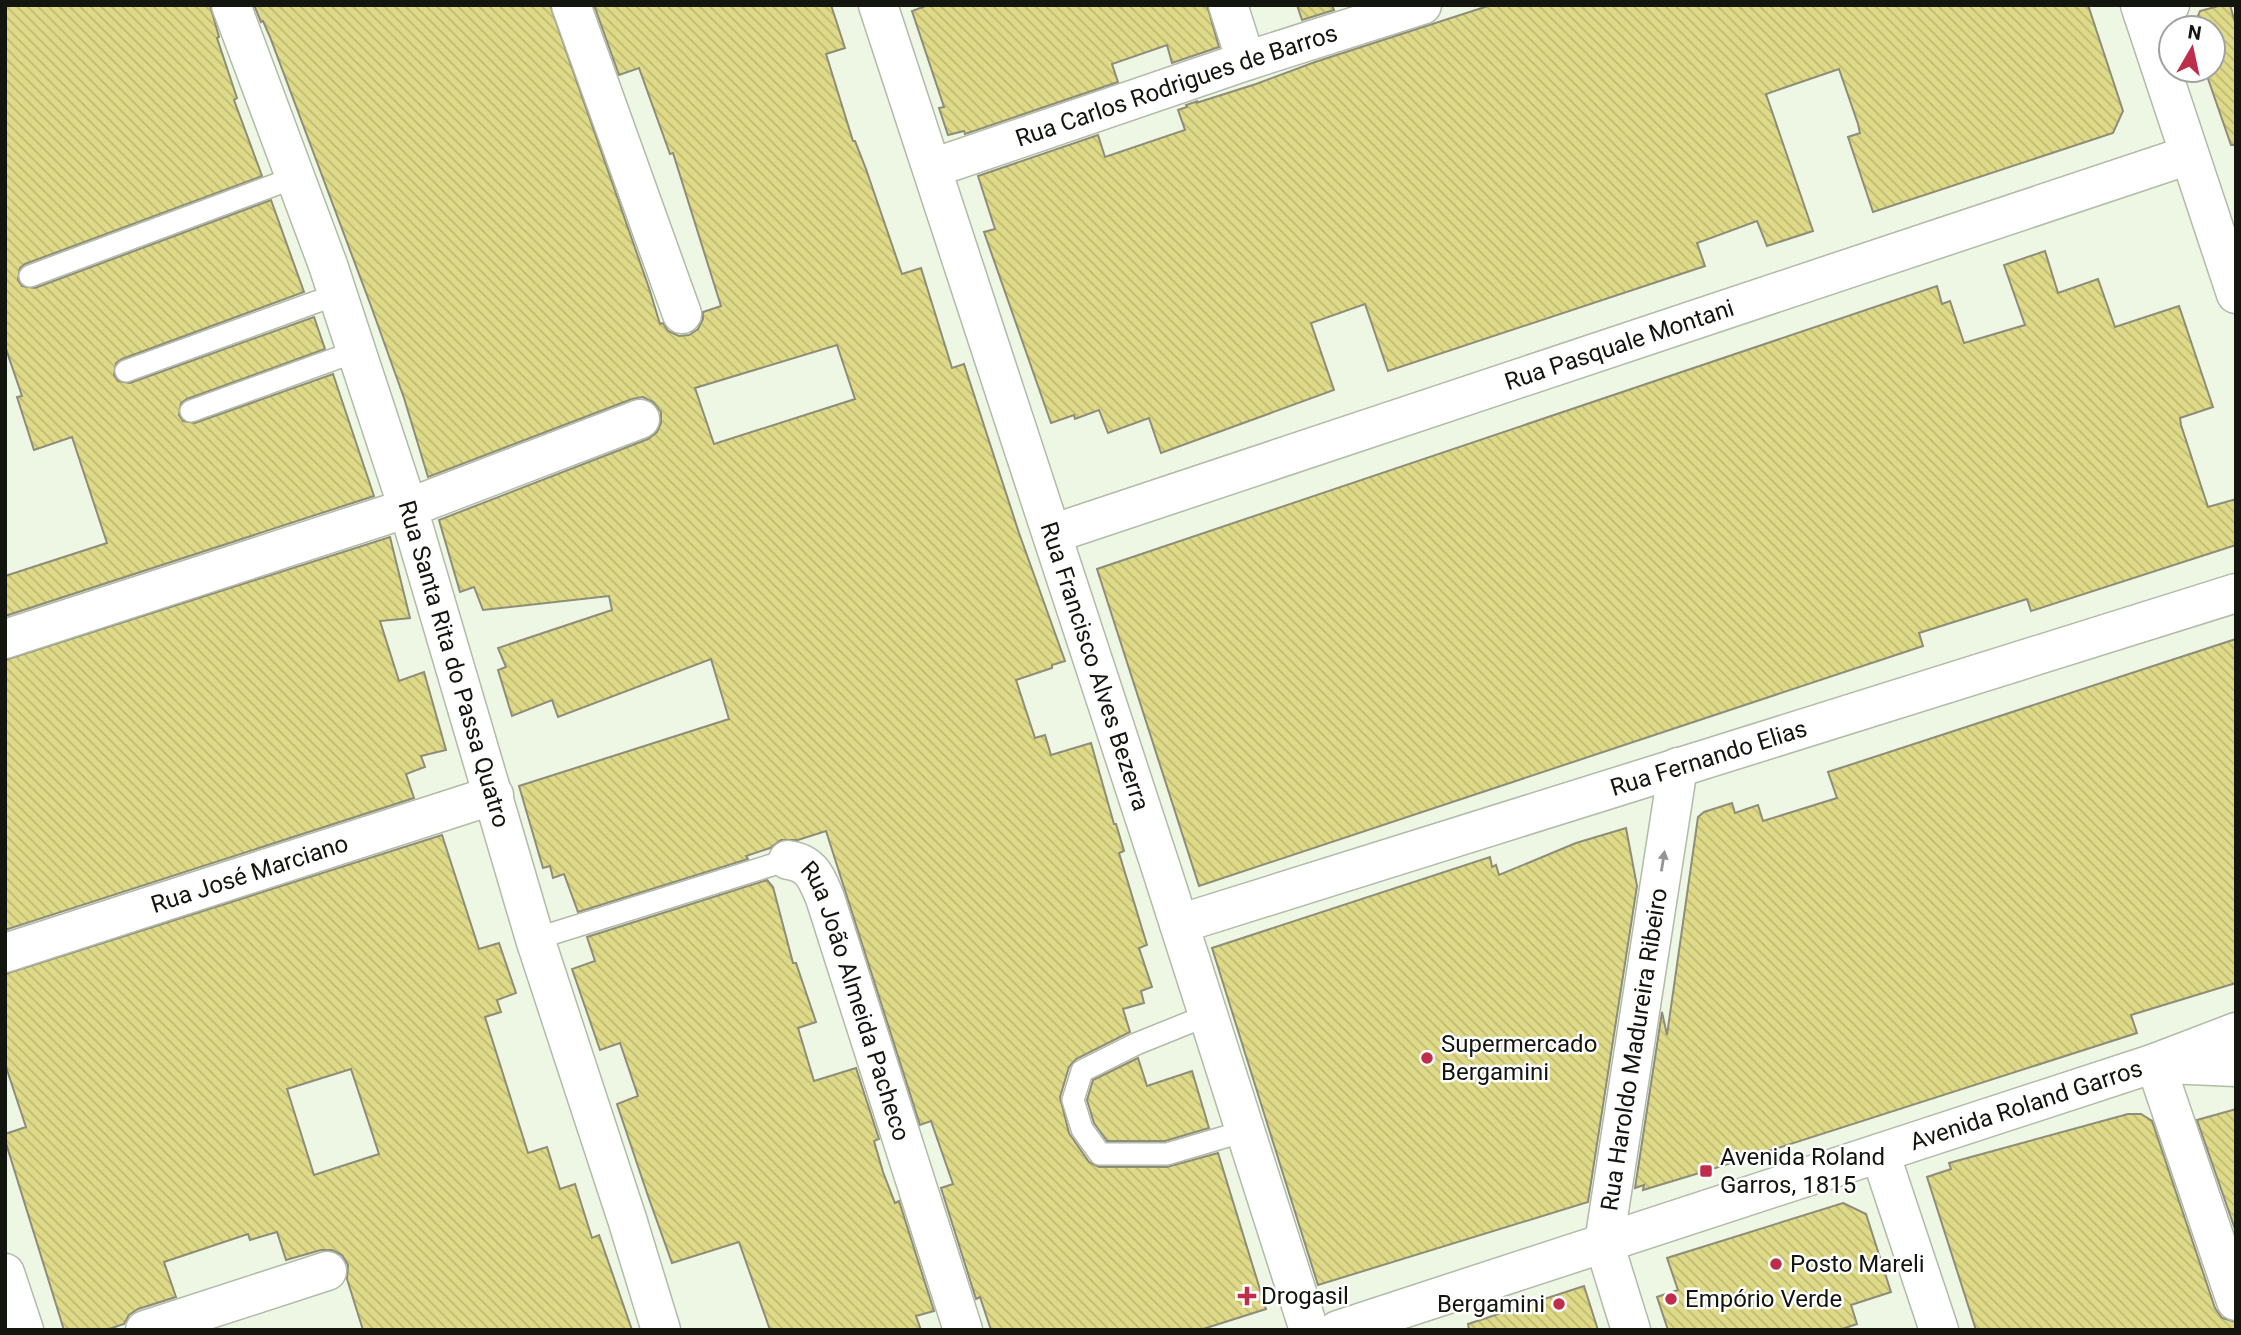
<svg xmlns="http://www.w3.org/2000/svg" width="2241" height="1335" font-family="Roboto,sans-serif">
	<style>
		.building { fill: url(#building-back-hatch); stroke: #8d8d79; stroke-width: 2; fill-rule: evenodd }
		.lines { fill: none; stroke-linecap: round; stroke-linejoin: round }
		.lane-casing { stroke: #b1bba8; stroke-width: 24 }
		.street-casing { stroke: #b1bba8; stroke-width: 41 }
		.secondary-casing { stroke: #b1bba8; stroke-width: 41 }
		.lane { stroke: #fff; stroke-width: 21 }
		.street { stroke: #fff; stroke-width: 38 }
		.secondary { stroke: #fff; stroke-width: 38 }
		.oneway { fill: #959693 }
		.poi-dot { fill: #be2e4a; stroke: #fff; stroke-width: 2.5 }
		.labels { text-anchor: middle; stroke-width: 5; stroke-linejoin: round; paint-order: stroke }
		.street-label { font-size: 24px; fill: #13160f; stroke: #fff }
		.poi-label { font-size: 24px; fill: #13160f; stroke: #fff; text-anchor: start }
	</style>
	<defs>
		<pattern id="building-back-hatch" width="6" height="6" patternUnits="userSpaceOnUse" patternTransform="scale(1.75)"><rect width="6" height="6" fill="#deda88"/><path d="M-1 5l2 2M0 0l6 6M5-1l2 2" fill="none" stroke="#beba74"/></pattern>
	</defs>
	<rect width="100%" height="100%" fill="#edf7e3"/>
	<g class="building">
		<polygon points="5,5 210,5 219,37 217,38 237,98 234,100 262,176 25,264 20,268 18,280 22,286 35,288 271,200 304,292 122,359 116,363 114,375 118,381 130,383 314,317 325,349 187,399 181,403 179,415 183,421 195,423 333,374 374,496 5,616 5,576 107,543 72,437 34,450 17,397 22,396 5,346"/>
		<path d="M254,5h296l99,283 11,36 3,-1 5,8 11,5 10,-1 9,-6 5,-10v-7l18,-6 -48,-153 -3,1 -31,-86 -20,7 -25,-70h237l14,43 -19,6 27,87h2l11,28 36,105 19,-6 31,100 12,-4 55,169 46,128 -13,4v3l-36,12 19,58 10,-3 6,20 40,-12 23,81h2l8,27 -5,2 28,92 -8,3 13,39 -11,4 3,12 -21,6 7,23 -54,27 -7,8 -9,30 9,36 20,29 10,5h68l51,-14 48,156 -66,21h-209l-11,-33 -4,2 -35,-111 12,-4 -22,-63 -11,4 -94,-294 -28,9h-17l-11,8 -24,8 2,3 -170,53 -14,-38 -11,4 -3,-12 -7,2 -24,-82 210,-67 -18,-60 -153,58 -6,-17 -40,16 -14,-46 8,-3 -8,-19 114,-38 -3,-14 -126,14 -9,-23 -14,5 -21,-72 209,-81 9,-7 4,-9v-11l-8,-10 -10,-5 -11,2 -204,78 -24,-79 -33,-92 -101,-269 -7,-16 -2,1zM837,345l18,54 -141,45 -19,-56z"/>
		<polygon points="928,5 1207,5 1219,47 1172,63 1167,45 1112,64 1118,82 965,134 964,131 948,135 939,108 944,107 912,11"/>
		<polygon points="1297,5 1332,5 1334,10 1302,20"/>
		<polygon points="1491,5 2088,5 2123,111 2113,133 1873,212 1848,137 1860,133 1858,124 1839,69 1766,94 1813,231 1767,246 1757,221 1697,243 1705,266 1388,371 1365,304 1311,323 1334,390 1161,453 1149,418 1108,433 1099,410 1075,419 1074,415 1051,423 984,232 995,229 978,176 1098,135 1105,157 1185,130 1178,110 1187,107 1186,105 1198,101 1196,103 1256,84 1315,62"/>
		<polygon points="2222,5 2230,5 2236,26 2236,145 2231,145 2205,70 2213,70 2213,28 2193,28 2200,11"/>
		<polygon points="2045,251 2058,293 2098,279 2115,327 2179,306 2213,407 2180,418 2181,425 2208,507 2236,499 2236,545 2031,611 2027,599 1919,633 1923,646 1199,886 1097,569 1937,286 1942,304 1950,301 1964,343 2025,325 2004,265"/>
		<polygon points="390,537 410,618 380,621 399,681 424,672 446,750 421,756 425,767 406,774 414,798 5,930 5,660"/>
		<polygon points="2236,639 2236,983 2131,1015 2137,1033 1706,1171 1643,1190 1644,1185 1635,1188 1662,1012 1667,1035 1698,817 1704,812 1732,803 1735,813 1758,805 1763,821 1837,798 1828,772"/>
		<polygon points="1626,828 1637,886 1588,1202 1318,1285 1212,948 1490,857 1492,867 1496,865 1499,875 1576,843"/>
		<path d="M442,835l37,114 20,-6 17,50 -19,7 4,12 -16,5 43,136 19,-6 13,42 15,-5 17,54 7,-3 33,95h-269l-16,-51 1,-14 -6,-10 -10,-5h-11l-35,10 -9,-28 -27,8 -2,-6 -84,28 12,35 -38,12 -9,6 -5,9 -18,6h-42l-59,-190v-6l21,-7 -21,-63v-90zM351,1069l28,85 -65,21 -27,-86z"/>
		<polygon points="767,880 773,887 793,963 796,963 816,1022 798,1028 814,1081 856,1068 879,1139 874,1141 883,1172 895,1203 899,1201 934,1311 916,1316 921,1330 770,1330 739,1242 672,1263 648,1196 617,1104 638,1096 620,1043 600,1050 572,969 595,961 587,937"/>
		<polygon points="1138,1058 1147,1086 1192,1071 1209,1128 1165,1141 1107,1141 1094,1123 1087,1100 1093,1080"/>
		<polygon points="2236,1109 2236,1232 2197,1120"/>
		<polygon points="2128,1114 2141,1114 2152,1121 2215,1308 2222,1318 2236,1322 2236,1330 1976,1330 1927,1177 1951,1169 1949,1163"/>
		<polygon points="1843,1203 1866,1214 1891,1292 1851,1305 1857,1324 1839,1330 1668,1330 1657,1297 1678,1290 1667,1258"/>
		<polygon points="1584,1286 1598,1330 1469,1330 1468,1324"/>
	</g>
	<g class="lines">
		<g class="lane-casing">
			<g id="lane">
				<polyline points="30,276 296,177"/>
				<polyline points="126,371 338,294"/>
				<polyline points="191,411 357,351"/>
				<polyline points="535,939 788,860"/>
				<polyline points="1208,1015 1136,1044 1082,1071 1073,1100 1082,1129 1100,1154 1167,1154 1245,1131"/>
			</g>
		</g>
		<g class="street-casing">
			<g id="street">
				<path id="s1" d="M231,5l97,260 80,243 127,431 92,280 34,111"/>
				<polyline points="571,5 682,314"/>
				<path id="s2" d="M878,5l284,866 147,459"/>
				<polyline points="1228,5 1246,61"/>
				<polyline points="2143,14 2170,5"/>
				<path id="s3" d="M933,168l313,-107 176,-56"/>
				<path id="s4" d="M1052,534l1137,-379"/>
				<polyline points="5,639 408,508 640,419"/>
				<path id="s5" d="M788,860c24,3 29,19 37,38l138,432"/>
				<path id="s6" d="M1179,924l1057,-331"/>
				<path id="s7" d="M5,953l489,-158"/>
				<polyline points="2155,1063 2236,1301"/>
				<polyline points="1880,1153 1939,1330"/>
				<polyline points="145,1330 327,1271"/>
				<path id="s8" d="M1631,1330l-27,-87 74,-476"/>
			</g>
		</g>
		<g class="secondary-casing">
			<g id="secondary">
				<polyline points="2140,5 2236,294"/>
				<polyline points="2167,1064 2236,1067"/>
				<polyline points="5,1273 24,1330"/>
				<path id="s9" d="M1338,1330l817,-267 81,-31"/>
			</g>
		</g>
		<use href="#lane" class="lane"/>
		<use href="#street" class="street"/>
		<use href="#secondary" class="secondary"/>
	</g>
	<defs><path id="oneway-solid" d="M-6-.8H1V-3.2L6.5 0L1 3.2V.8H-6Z" transform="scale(1.75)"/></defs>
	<use class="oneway" href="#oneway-solid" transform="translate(1663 861) rotate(-81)"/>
	<g class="poi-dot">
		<circle cx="1427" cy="1058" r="7"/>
		<rect x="1699" y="1164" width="14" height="14" rx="3.5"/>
		<circle cx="1776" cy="1264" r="7"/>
		<path d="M1243.5 1285.5h7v7h7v7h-7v7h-7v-7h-7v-7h7z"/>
		<circle cx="1671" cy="1299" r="7"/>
		<circle cx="1559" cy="1304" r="7"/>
	</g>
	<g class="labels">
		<g class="street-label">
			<text dy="8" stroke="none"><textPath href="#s3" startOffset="257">Rua Carlos Rodrigues de Barros</textPath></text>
			<text dy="8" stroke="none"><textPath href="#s4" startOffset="598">Rua Pasquale Montani</textPath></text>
			<text dy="8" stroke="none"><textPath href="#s1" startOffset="696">Rua Santa Rita do Passa Quatro</textPath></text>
			<text dy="8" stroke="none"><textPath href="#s2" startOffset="696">Rua Francisco Alves Bezerra</textPath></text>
			<text dy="8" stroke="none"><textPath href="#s6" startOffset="555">Rua Fernando Elias</textPath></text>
			<text dy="8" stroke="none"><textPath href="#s7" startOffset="257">Rua José Marciano</textPath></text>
			<text dy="8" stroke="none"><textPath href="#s5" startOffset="164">Rua João Almeida Pacheco</textPath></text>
			<text dy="8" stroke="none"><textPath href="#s8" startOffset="287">Rua Haroldo Madureira Ribeiro</textPath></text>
			<text dy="8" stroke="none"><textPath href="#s9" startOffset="724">Avenida Roland Garros</textPath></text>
		</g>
		<g class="poi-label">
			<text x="1441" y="1052">Supermercado<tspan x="1441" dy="28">Bergamini</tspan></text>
			<text x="1720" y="1165">Avenida Roland<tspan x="1720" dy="28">Garros, 1815</tspan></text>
			<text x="1790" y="1272">Posto Mareli</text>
			<text x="1261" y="1304">Drogasil</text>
			<text x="1685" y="1307">Empório Verde</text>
			<text x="1545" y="1312" text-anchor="end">Bergamini</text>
		</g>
	</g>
	<rect width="2241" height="1335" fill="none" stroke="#13160f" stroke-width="14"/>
	<g transform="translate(2192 49) rotate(9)"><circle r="33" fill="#ffffff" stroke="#a1a29f" stroke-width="2"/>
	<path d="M0-5L12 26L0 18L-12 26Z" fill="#be2e4a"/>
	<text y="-10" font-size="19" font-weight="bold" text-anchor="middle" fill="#13160f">N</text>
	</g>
</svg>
